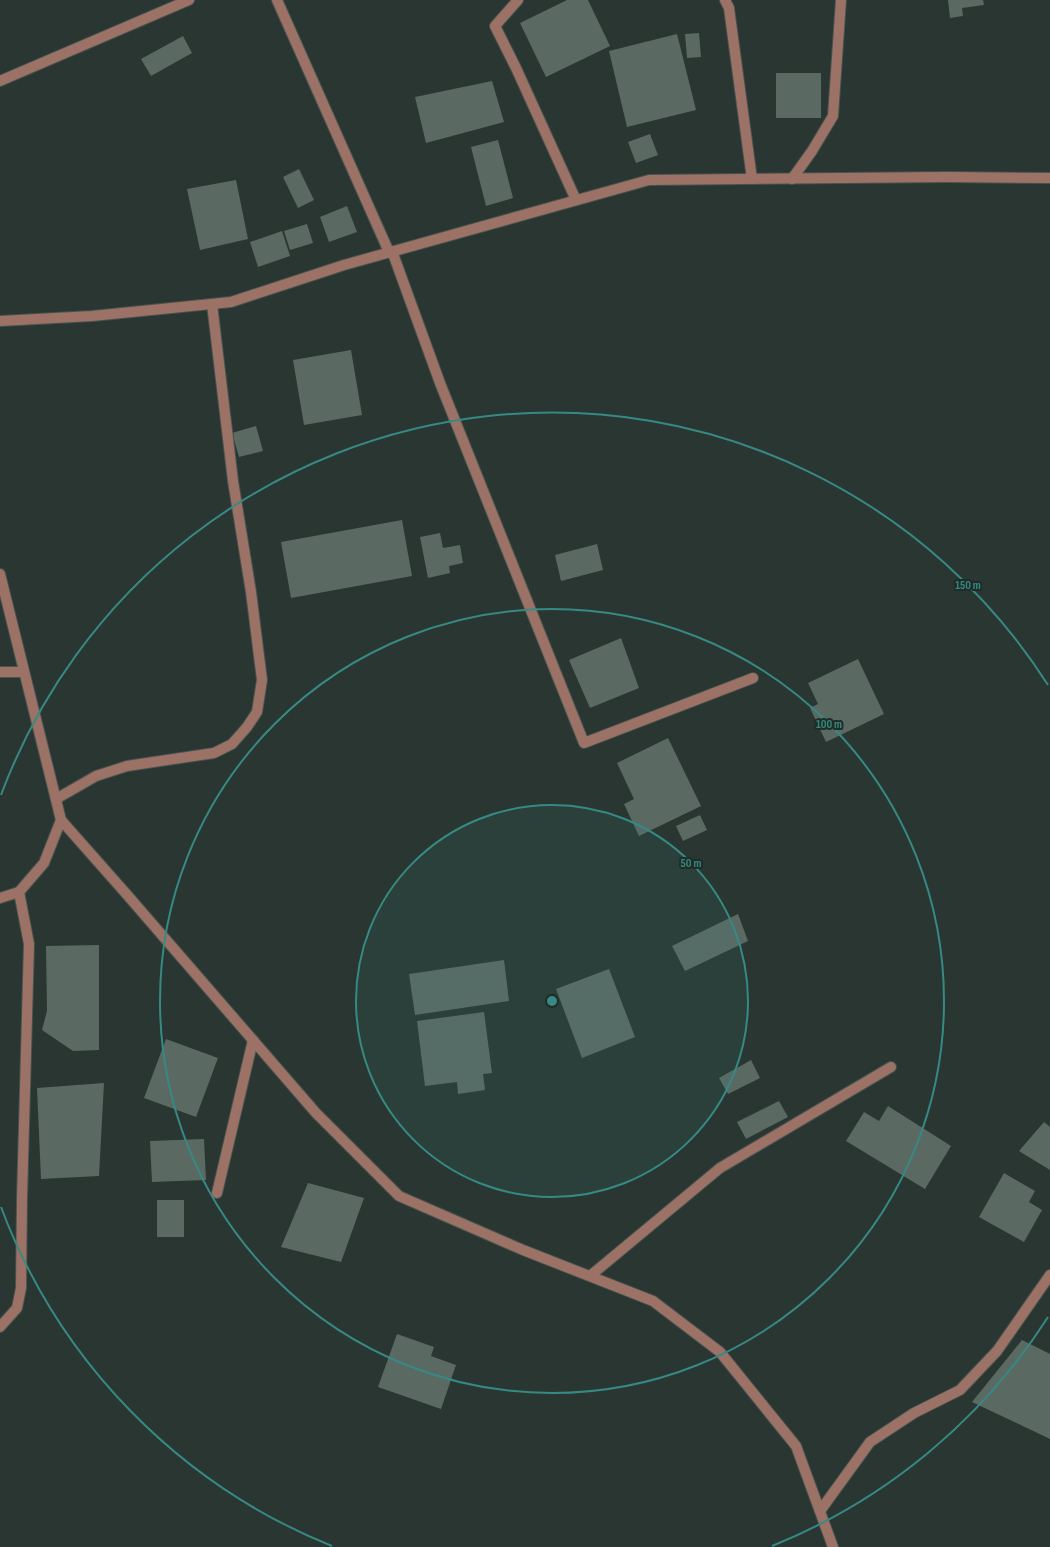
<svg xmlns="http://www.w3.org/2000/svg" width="1050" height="1547" font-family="'Sofia Sans Condensed',sans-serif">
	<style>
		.building { fill: #5b6963 }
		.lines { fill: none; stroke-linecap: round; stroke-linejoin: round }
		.minor-casing { stroke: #48534f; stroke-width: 12 }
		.minor { stroke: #9d7266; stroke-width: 10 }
		.ring { fill: none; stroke: #368a83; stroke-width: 2 }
		.centre { fill: #368a83; stroke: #202c27; stroke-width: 2 }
		.ring-label { font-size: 12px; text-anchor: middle; font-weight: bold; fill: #368a83; stroke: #202c27; stroke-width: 4; stroke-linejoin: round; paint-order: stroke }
	</style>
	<rect width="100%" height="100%" fill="#2a3631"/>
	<g class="building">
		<polygon points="567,0 588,0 610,46 546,77 520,23"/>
		<polygon points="948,0 983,0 984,5 962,8 963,16 950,18"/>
		<polygon points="699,33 701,57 687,58 685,34"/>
		<polygon points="677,34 696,110 627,127 609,51"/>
		<polygon points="183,36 192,53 151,76 141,59"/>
		<rect x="776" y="73" width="45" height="45"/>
		<polygon points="492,81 504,122 426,143 415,97"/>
		<polygon points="650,134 658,155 636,163 628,142"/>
		<polygon points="498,140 513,198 486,206 471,147"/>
		<polygon points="299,169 314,200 298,208 283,177"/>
		<polygon points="236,180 248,239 200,250 187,189"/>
		<polygon points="347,206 357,232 329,242 320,217"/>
		<polygon points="307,224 313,243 290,250 284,231"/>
		<polygon points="282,231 290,256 258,267 250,242"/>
		<polygon points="351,350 362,415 304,425 293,360"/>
		<polygon points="256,426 263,451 239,457 232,433"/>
		<polygon points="402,520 412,576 291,598 281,542"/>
		<polygon points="440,533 443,548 460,545 463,563 449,566 450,573 428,578 420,537"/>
		<polygon points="597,544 603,570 561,581 555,555"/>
		<polygon points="621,638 639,688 590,708 569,660"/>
		<polygon points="858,659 884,714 826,742 810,708 818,704 808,683"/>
		<polygon points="668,738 701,806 639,836 624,804 634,799 617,763"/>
		<polygon points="700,815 707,830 683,841 676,826"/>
		<polygon points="738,914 748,941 685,971 672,946"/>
		<polygon points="99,945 99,1050 73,1051 42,1030 47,1011 46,946"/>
		<polygon points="504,960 509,1001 415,1015 409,974"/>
		<polygon points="609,969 635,1037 582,1058 556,989"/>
		<polygon points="484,1012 492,1073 483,1074 485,1090 458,1094 457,1082 425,1086 417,1021"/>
		<polygon points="166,1039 218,1058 196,1117 144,1098"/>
		<polygon points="751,1060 760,1078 728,1094 719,1078"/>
		<polygon points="104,1083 99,1176 41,1179 37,1088"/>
		<polygon points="779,1101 788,1117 746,1139 737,1122"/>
		<polygon points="888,1106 951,1146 925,1189 846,1141 864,1112 879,1121"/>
		<polygon points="1044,1122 1050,1127 1050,1170 1019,1151"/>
		<polygon points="204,1139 206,1180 152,1182 150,1141"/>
		<polygon points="1004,1173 1035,1191 1029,1202 1042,1210 1024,1242 979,1217"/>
		<polygon points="308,1183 364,1198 341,1262 281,1247"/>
		<rect x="157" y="1200" width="27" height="37"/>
		<polygon points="397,1334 434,1347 431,1356 456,1365 441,1409 378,1387"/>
		<polygon points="1022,1340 1050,1354 1050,1439 972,1402"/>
	</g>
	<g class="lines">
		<g class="minor-casing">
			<g id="minor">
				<polyline points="277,0 389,252"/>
				<polyline points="518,0 495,26 516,68 576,200"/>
				<polyline points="725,0 729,8 752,179"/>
				<polyline points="0,81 189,0"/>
				<polyline points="792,179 812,151 833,116 841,0"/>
				<polyline points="392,251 440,383 584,743 753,678"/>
				<polyline points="0,321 92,316 231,302 344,265 649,180 946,177 1050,178"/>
				<polyline points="0,574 61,820 129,897 316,1113 399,1196 523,1250 653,1301 720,1352 796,1446 833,1547"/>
				<polyline points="0,672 24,672"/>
				<polyline points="56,799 96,776 127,766 214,753 232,744 247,727 257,712 262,680 251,592 233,481 212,304"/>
				<polyline points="0,898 19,892 44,863 61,820"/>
				<polyline points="217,1193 253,1040"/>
				<polyline points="590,1276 720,1168 891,1067"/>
				<polyline points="0,1327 17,1308 21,1288 22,1198 29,944 19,892"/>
				<polyline points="820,1511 870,1442 914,1413 960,1390 997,1351 1050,1275"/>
			</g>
		</g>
		<use href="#minor" class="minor"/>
	</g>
	<circle cx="552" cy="1001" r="196" fill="#368a83" fill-opacity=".12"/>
	<g class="ring">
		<circle cx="552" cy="1001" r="196"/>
		<circle cx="552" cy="1001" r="392"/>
		<path d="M1048 1317A588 588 0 0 1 772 1546M332 1546A588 588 0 0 1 1 1207M1 795A588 588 0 0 1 1048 685"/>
	</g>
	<circle cx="552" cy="1001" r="6" class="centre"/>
	<g class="ring-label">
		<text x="968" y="589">150 m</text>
		<text x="829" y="728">100 m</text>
		<text x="691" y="867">50 m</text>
	</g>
</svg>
